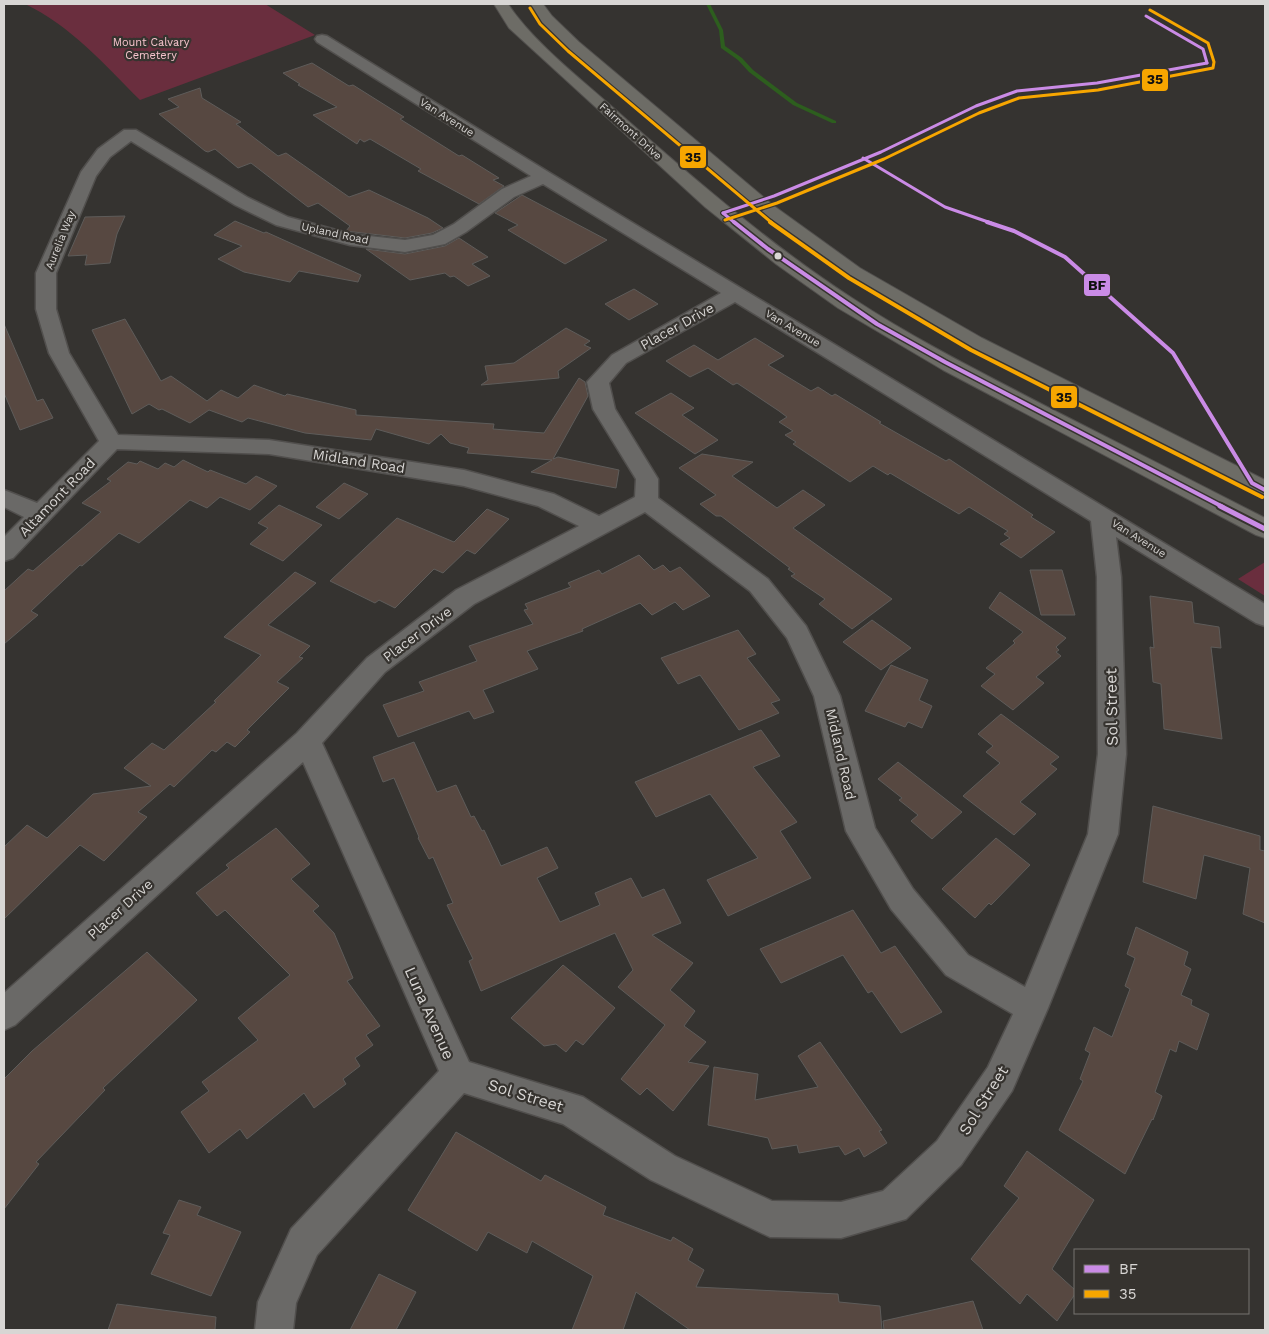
<svg xmlns="http://www.w3.org/2000/svg" width="1269" height="1334" font-family="'Work Sans',sans-serif">
	<style>
		.green { fill: #6a2e3e }
		.lines { fill: none; stroke-linecap: round; stroke-linejoin: round }
		.stream { fill: #2d5e1e; fill-rule: evenodd }
		.building { fill: #574841; stroke: #5e5c5a }
		.minor-casing { stroke: #514f4d; stroke-width: 3 }
		.secondary-casing { stroke: #514f4d; stroke-width: 2 }
		.minor { fill: #6a6967; fill-rule: evenodd }
		.secondary { fill: #6d6c66; fill-rule: evenodd }
		.bus-1-far2-casing { stroke: #36332f; stroke-width: 5.5 }
		.bus-1-far1-casing { stroke: #36332f; stroke-width: 7 }
		.bus-1-casing { stroke: #36332f; stroke-width: 9 }
		.bus-2-far1-casing { stroke: #36332f; stroke-width: 5.5 }
		.bus-2-casing { stroke: #36332f; stroke-width: 7 }
		.bus-1-far2 { stroke: #ca8be6; stroke-width: 3 }
		.bus-1-far1 { stroke: #ca8be6; stroke-width: 4 }
		.bus-1 { stroke: #ca8be6; stroke-width: 5 }
		.bus-2-far1 { stroke: #f7a600; stroke-width: 3 }
		.bus-2 { stroke: #f7a600; stroke-width: 4 }
		.bus-dot { fill: #d8d6d4; stroke: #36332f; stroke-width: 2 }
		.labels { text-anchor: middle; stroke-width: 4.5; stroke-linejoin: round; paint-order: stroke }
		.far-park-label { font-size: 11px; fill: #f7c4cd; stroke: #36332f }
		.far-street-label { font-size: 11px; fill: #d8d6d4; stroke: #36332f }
		.street-label { font-size: 14px; fill: #d8d6d4; stroke: #36332f }
		.near-street-label { font-size: 16px; fill: #d8d6d4; stroke: #36332f }
		.line-badge { stroke: #36332f; stroke-width: 2 }
		.pale-badge-label { font-size: 14px; text-anchor: middle; font-weight: bold; fill: #111 }
	</style>
	<rect width="100%" height="100%" fill="#353330"/>
	<g class="green">
		<path d="M25,4h240l50,31 -175,65c-35,-35 -70,-75 -115,-96z"/>
		<polygon points="1265,562 1265,596 1238,579"/>
	</g>
	<g class="lines">
		<polygon class="stream" points="706,4 710,4 723,30 725,46 742,58 753,70 797,103 836,121 836,123 832,123 793,105 749,72 738,60 721,48 719,30"/>
	</g>
	<g class="building">
		<polygon points="312,63 349,86 353,85 404,117 400,119 459,156 462,155 499,178 493,180 504,186 479,204 418,171 421,169 370,139 364,142 360,139 357,144 313,115 337,107 298,85 300,84 283,73"/>
		<polygon points="200,88 202,98 241,122 236,124 278,156 286,153 349,197 369,190 428,218 443,228 432,233 405,238 346,231 350,226 318,203 308,207 251,163 238,168 215,149 208,152 205,151 159,114 179,107 168,99"/>
		<polygon points="522,195 607,240 565,264 508,230 518,225 495,213"/>
		<polygon points="125,216 117,234 110,263 85,265 87,255 68,256 85,217"/>
		<polygon points="235,221 264,233 266,232 361,275 358,282 299,271 290,282 244,272 218,259 242,246 214,235"/>
		<polygon points="459,238 488,257 472,264 490,276 468,286 454,276 450,277 445,273 410,280 366,249 405,254 445,246"/>
		<polygon points="634,289 658,304 629,320 605,304"/>
		<polygon points="125,319 161,381 171,376 207,401 221,390 238,398 254,385 285,396 287,394 356,410 356,415 494,424 493,429 544,433 579,378 585,382 588,396 553,459 558,457 619,470 616,488 531,472 552,460 467,453 469,448 450,443 441,434 429,444 376,429 371,440 305,433 248,418 242,422 209,410 190,423 162,409 159,410 149,404 132,414 92,330"/>
		<polygon points="4,324 37,401 43,399 53,418 20,430 4,393"/>
		<polygon points="566,328 590,341 584,345 591,348 558,371 559,378 481,385 488,380 485,366 514,363"/>
		<polygon points="755,338 784,356 768,365 811,391 818,387 832,396 835,394 881,422 879,423 946,461 949,459 1033,515 1031,517 1055,532 1021,558 1000,544 1010,538 1004,534 1008,531 969,507 959,514 890,473 888,475 873,466 850,482 793,444 796,442 785,435 793,431 779,422 787,417 779,411 737,383 733,385 708,368 690,377 666,361 694,345 718,360"/>
		<polygon points="671,393 694,408 682,415 718,440 695,454 635,413"/>
		<polygon points="702,454 753,462 732,476 777,508 803,490 825,505 793,528 892,599 852,629 819,604 825,599 791,576 795,574 788,569 790,568 721,516 716,516 700,504 716,495 679,468"/>
		<polygon points="183,460 208,472 210,470 246,484 256,476 277,486 250,510 220,497 207,508 190,500 139,543 119,533 82,566 80,565 31,611 38,615 4,644 4,591 28,569 33,571 101,512 82,503 111,481 107,479 128,462 137,464 140,461 158,469 165,463 174,467"/>
		<polygon points="344,483 368,494 339,519 316,507"/>
		<polygon points="279,505 322,525 283,561 250,544 268,528 258,523"/>
		<polygon points="487,509 509,519 475,554 467,550 443,573 434,569 395,608 379,600 375,603 330,581 397,518 454,542"/>
		<polygon points="639,555 654,570 663,565 670,572 680,567 710,596 683,610 675,602 652,615 640,603 582,629 583,631 527,651 538,669 483,690 494,712 474,719 469,711 398,737 383,705 424,691 419,682 477,661 469,646 533,624 524,610 528,609 525,604 571,587 568,583 599,570 602,574"/>
		<polygon points="1030,570 1062,570 1075,615 1041,615"/>
		<polygon points="295,572 316,583 268,625 310,646 299,657 303,658 277,682 289,688 247,730 250,732 235,747 227,742 216,752 212,750 174,787 170,784 138,812 147,817 104,861 80,845 4,919 4,847 27,825 47,838 93,794 151,786 124,768 152,743 164,750 216,702 214,701 261,655 224,637"/>
		<polygon points="1000,592 1066,638 1056,647 1059,650 1056,652 1061,656 1036,677 1044,683 1013,710 981,686 995,674 986,668 1015,643 1013,641 1023,632 989,608"/>
		<polygon points="1150,596 1192,602 1194,623 1219,627 1221,648 1211,647 1222,739 1164,729 1161,684 1153,682 1150,647 1154,648"/>
		<polygon points="872,620 911,648 881,670 843,642"/>
		<polygon points="738,630 756,654 747,658 780,700 771,703 779,713 739,730 700,675 678,684 661,658"/>
		<polygon points="891,665 928,680 919,700 932,706 922,728 908,722 905,727 865,711"/>
		<polygon points="1001,714 1059,757 1050,764 1057,769 1020,802 1036,814 1014,835 963,796 1000,763 986,752 993,746 978,734"/>
		<polygon points="761,730 780,756 753,767 797,822 780,831 811,878 728,916 707,880 758,858 710,794 656,817 635,782"/>
		<polygon points="414,742 437,792 456,785 471,817 474,816 482,831 484,830 501,866 547,847 558,868 537,878 560,922 600,905 595,893 631,878 642,898 664,889 681,923 652,935 693,963 670,990 695,1011 684,1026 706,1042 688,1062 709,1066 673,1111 647,1088 640,1095 621,1079 665,1025 618,987 633,970 615,933 481,991 469,961 473,959 447,905 453,903 433,857 429,859 418,838 419,837 394,778 383,782 373,757"/>
		<polygon points="898,762 962,812 932,839 911,821 918,815 899,800 902,798 878,779"/>
		<polygon points="1153,806 1260,836 1260,850 1265,851 1265,923 1243,914 1250,868 1204,855 1196,899 1143,882"/>
		<polygon points="276,828 310,864 291,879 319,906 313,911 334,933 353,978 347,981 380,1026 366,1035 373,1045 355,1058 360,1066 343,1079 346,1084 314,1108 304,1093 247,1139 240,1129 209,1153 181,1112 209,1091 202,1082 258,1040 238,1018 290,975 225,910 217,916 196,893 229,868 226,865"/>
		<polygon points="996,838 1030,865 991,905 989,903 975,918 942,889"/>
		<polygon points="853,910 881,953 895,946 942,1012 901,1033 872,991 868,993 843,955 781,983 760,949"/>
		<polygon points="1136,927 1188,952 1184,965 1191,969 1181,995 1192,1000 1191,1005 1209,1014 1197,1050 1179,1041 1176,1052 1170,1049 1155,1092 1162,1096 1153,1120 1152,1119 1125,1174 1059,1130 1083,1081 1080,1079 1090,1053 1085,1050 1094,1027 1112,1037 1130,989 1125,986 1135,958 1127,954"/>
		<polygon points="147,952 197,1000 103,1088 105,1090 36,1162 39,1164 4,1209 4,1079 32,1051"/>
		<polygon points="563,965 615,1008 583,1045 576,1040 566,1052 556,1044 544,1046 511,1018"/>
		<polygon points="820,1042 882,1130 879,1131 887,1143 864,1157 859,1148 845,1155 839,1146 799,1153 797,1145 772,1149 768,1138 708,1125 714,1067 758,1074 755,1100 818,1087 798,1056"/>
		<polygon points="456,1132 541,1181 545,1175 606,1207 603,1215 671,1241 673,1237 693,1249 688,1260 704,1270 696,1287 838,1294 839,1302 880,1306 882,1330 690,1330 636,1292 623,1330 572,1330 593,1276 532,1241 527,1253 488,1232 477,1251 408,1210"/>
		<polygon points="1027,1151 1094,1200 1052,1269 1075,1290 1075,1294 1057,1321 1027,1294 1020,1304 971,1259 1019,1198 1004,1186"/>
		<polygon points="179,1200 201,1207 197,1215 241,1232 211,1296 151,1274 170,1235 163,1233"/>
		<polygon points="379,1274 416,1292 396,1330 350,1330"/>
		<polygon points="973,1301 983,1330 884,1330 883,1321"/>
		<polygon points="117,1304 216,1317 215,1330 108,1330"/>
	</g>
	<g class="lines">
		<g class="minor-casing">
			<path id="minor" d="M322,35l5,1 223,137 715,431v22l-9,-3 -140,-86 5,40 5,177 -8,80 -70,174 -36,83 -51,74 -55,54 -65,19 -71,-1 -119,-57 -88,-56 -99,-31 -147,162 -21,48 -3,27h-38l3,-28 33,-73 148,-158 -136,-309 -288,263 -11,5v-37l293,-260 70,-75 89,-68 123,-64 -41,-20 -74,-20 -195,-32 -152,-5 -104,109 -9,3v-24l20,-20 -20,-10v-17l33,13 62,-62 -50,-88 -13,-44v-36l45,-101 17,-23 26,-19h12l111,67 41,20 63,17 54,6 28,-5 21,-11 48,-35 29,-13 -214,-134 -2,-3 2,-3zM131,141l104,64 41,20 74,20 55,7 40,-8 21,-12 48,-35 29,-13 178,109 -109,62 -25,27 6,27 43,70 -1,18 -36,19 -45,-22 -90,-24 -195,-30 -151,-5 -49,-82 -13,-44v-36l40,-97 14,-19zM735,302l356,219 6,56 1,177 -10,80 -63,153 -57,-32 -55,-66 -38,-61 -35,-132 -34,-70 -38,-47 -110,-81v-19l-43,-70 -6,-26 17,-20zM645,512l105,79 37,47 27,58 32,135 45,78 55,66 67,39 -25,53 -51,74 -54,50 -42,11 -69,-1 -97,-45 -92,-59 -114,-35 -147,-319 63,-71 89,-68z"/>
		</g>
		<g class="secondary-casing">
			<g id="secondary">
				<path d="M494,4h14c27,41 82,82 119,116 72,63 145,126 225,178 67,44 140,80 211,117 68,34 135,69 202,103v20l-9,-3 -313,-165 -105,-62 -62,-44 -71,-57 -196,-179z"/>
				<polygon points="529,4 543,4 552,16 579,42 774,206 860,268 982,338 1265,480 1265,498 1256,496 966,348 846,276 760,214 567,48 541,22"/>
			</g>
		</g>
		<use href="#minor" class="minor"/>
		<use href="#secondary" class="secondary"/>
		<g class="bus-1-far2-casing">
			<g id="bus-1-far2">
				<polyline points="1146,16 1203,49 1207,63"/>
				<polyline points="863,158 945,207 991,223"/>
				<polyline points="723,213 735,223"/>
				<polyline points="723,213 774,196 881,152 976,106 1017,91 1097,83 1207,63"/>
			</g>
		</g>
		<g class="bus-1-far1-casing">
			<g id="bus-1-far1">
				<polyline points="734,222 768,249 877,324 945,362 1223,507"/>
				<polyline points="987,222 1014,231 1065,257 1173,353 1252,483 1265,490"/>
			</g>
		</g>
		<g class="bus-1-casing">
			<polyline id="bus-1" points="1220,506 1265,529"/>
		</g>
		<g class="bus-2-far1-casing">
			<g id="bus-2-far1">
				<polyline points="530,8 540,24 568,51 772,223"/>
				<polyline points="725,220 777,203 884,159 979,113 1019,98 1098,90 1213,68 1214,62 1208,43 1150,10"/>
			</g>
		</g>
		<g class="bus-2-casing">
			<polyline id="bus-2" points="770,222 849,278 971,350 1262,497"/>
		</g>
		<use href="#bus-1-far2" class="bus-1-far2"/>
		<use href="#bus-1-far1" class="bus-1-far1"/>
		<use href="#bus-1" class="bus-1"/>
		<use href="#bus-2-far1" class="bus-2-far1"/>
		<use href="#bus-2" class="bus-2"/>
	</g>
	<circle class="bus-dot" cx="778" cy="256" r="4.5"/>
	<g class="labels">
		<g class="far-park-label">
			<text x="151" y="46">Mount Calvary<tspan x="151" dy="13">Cemetery</tspan></text>
		</g>
		<g class="far-street-label">
			<text transform="translate(447 117) rotate(32)" y="4">Van Avenue</text>
			<text transform="translate(631 131) rotate(42)" y="4">Fairmont Drive</text>
			<text transform="translate(335 233) rotate(12)" y="4">Upland Road</text>
			<text transform="translate(60 240) rotate(-68)" y="4">Aurelia Way</text>
			<text transform="translate(793 328) rotate(31)" y="4">Van Avenue</text>
			<text transform="translate(1139 538) rotate(32)" y="4">Van Avenue</text>
		</g>
		<g class="street-label">
			<text transform="translate(677 326) rotate(-29)" y="5">Placer Drive</text>
			<text transform="translate(359 461) rotate(9)" y="5">Midland Road</text>
			<text transform="translate(57 497) rotate(-46)" y="5">Altamont Road</text>
			<text transform="translate(417 634) rotate(-37)" y="5">Placer Drive</text>
			<text transform="translate(841 754) rotate(77)" y="5">Midland Road</text>
			<text transform="translate(120 909) rotate(-42)" y="5">Placer Drive</text>
		</g>
		<g class="near-street-label">
			<text transform="translate(1111 707) rotate(-91)" y="6">Sol Street</text>
			<text transform="translate(430 1013) rotate(66)" y="6">Luna Avenue</text>
			<text transform="translate(526 1095) rotate(17)" y="6">Sol Street</text>
			<text transform="translate(983 1100) rotate(-58)" y="6">Sol Street</text>
		</g>
	</g>
	<g class="line-badge">
		<rect x="1141" y="68" width="28" height="24" rx="5" fill="#f7a600"/>
		<rect x="679" y="145" width="28" height="24" rx="5" fill="#f7a600"/>
		<rect x="1083" y="273" width="28" height="24" rx="5" fill="#ca8be6"/>
		<rect x="1050" y="385" width="28" height="24" rx="5" fill="#f7a600"/>
	</g>
	<g class="pale-badge-label">
		<text x="1155" y="84">35</text>
		<text x="693" y="162">35</text>
		<text x="1097" y="290">BF</text>
		<text x="1064" y="402">35</text>
	</g>
	<rect width="1269" height="1334" fill="none" stroke="#d8d6d4" stroke-width="10"/>
	<rect x="1074" y="1249" width="175" height="65" fill="#36332f" stroke="#777471"/>
	<rect x="1084" y="1265" width="25" height="8" fill="#ca8be6" stroke="#777471"/>
	<text x="1119" y="1274" font-size="15" fill="#d8d6d4">BF</text>
	<rect x="1084" y="1290" width="25" height="8" fill="#f7a600" stroke="#777471"/>
	<text x="1119" y="1299" font-size="15" fill="#d8d6d4">35</text>
</svg>
